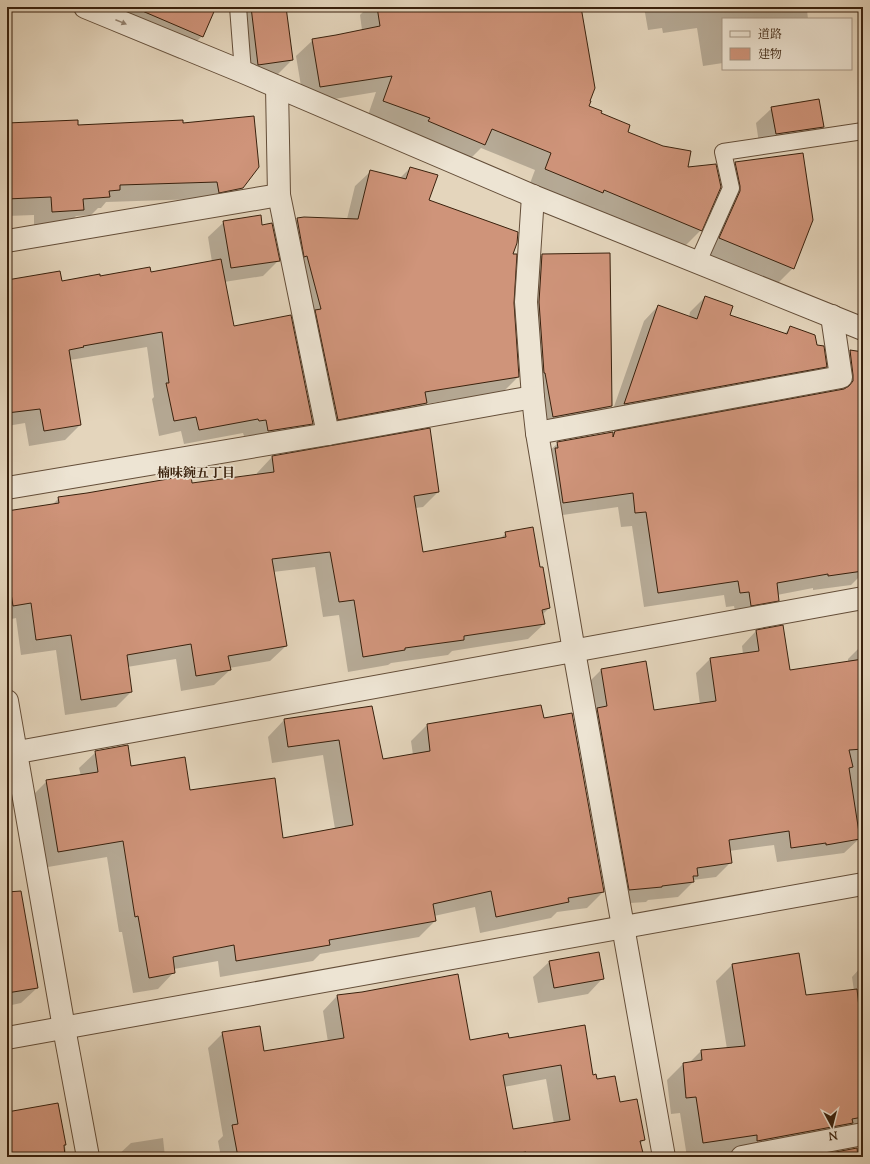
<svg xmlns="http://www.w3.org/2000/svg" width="870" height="1164" font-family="'Sorts Mill Goudy','Noto Serif JP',serif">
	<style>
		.shadow { fill: #0003; fill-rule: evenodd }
		.building { fill: #cf947a; stroke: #39210d; fill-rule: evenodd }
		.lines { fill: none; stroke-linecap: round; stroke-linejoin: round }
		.lane-casing { stroke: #644e39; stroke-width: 18 }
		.street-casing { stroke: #644e39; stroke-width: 24 }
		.lane { stroke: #ede4d3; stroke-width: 16 }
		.street { stroke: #ede4d3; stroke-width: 22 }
		.oneway { fill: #938270 }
		.labels { text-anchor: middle; stroke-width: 3.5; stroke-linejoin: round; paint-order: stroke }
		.neighbourhood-label { font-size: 13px; font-weight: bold; fill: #39210d; stroke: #ede4d3 }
	</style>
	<rect width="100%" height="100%" fill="#e4d5bc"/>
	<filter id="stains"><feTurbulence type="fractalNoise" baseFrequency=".005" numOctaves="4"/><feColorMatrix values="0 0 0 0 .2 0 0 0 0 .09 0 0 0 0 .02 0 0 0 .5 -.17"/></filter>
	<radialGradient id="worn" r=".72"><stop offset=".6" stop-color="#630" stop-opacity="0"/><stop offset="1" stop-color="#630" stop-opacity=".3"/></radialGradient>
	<g class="shadow">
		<polygon points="120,7 215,7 202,36 179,59 112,31 122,8"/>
		<polygon points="234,7 285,7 292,60 276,76 242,80"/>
		<polygon points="368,7 580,7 588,106 626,132 686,169 701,230 684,247 529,186 535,170 481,148 468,161 367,118 376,92 304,104 296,56 313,40 362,30 360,15"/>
		<polygon points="644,7 815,7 812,10 807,10 808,19 723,19 723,63 703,66 697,28 663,33 662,28 648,30"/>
		<polygon points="772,108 823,127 807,143 760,150 756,123"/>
		<polygon points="7,124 77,126 182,124 242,188 224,206 199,199 106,202 101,208 98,208 91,215 76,216 64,228 34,229 34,215 7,216"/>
		<polygon points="735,163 793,268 778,283 705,253 726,202 720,178"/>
		<polygon points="410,168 428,200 512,256 513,303 518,377 503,392 425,404 411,418 323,434 282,234 297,219 304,218 347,219 355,186 370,172 400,178"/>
		<polygon points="224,222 261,226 279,260 263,276 224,282 233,327 312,423 297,439 253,446 252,435 244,436 243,433 184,444 181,431 159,436 152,399 154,397 147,347 70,360 80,425 65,440 29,446 25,423 7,426 7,281 61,282 99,278 150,273 212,262 208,237"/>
		<polygon points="542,255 611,406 595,422 537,433 526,271"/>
		<polygon points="705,297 729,315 784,334 791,327 816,346 826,367 811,381 610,418 644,321 658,306 689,317 690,312"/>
		<polygon points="850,351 863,353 863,573 851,585 813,590 813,588 777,595 778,600 764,615 737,620 734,606 726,607 724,595 644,607 632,526 621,527 618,507 549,517 543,457 558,443 612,436 615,432 839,391 836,366"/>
		<polygon points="272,457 438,492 423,507 415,508 422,553 500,539 506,533 539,568 549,608 542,615 544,624 528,639 452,651 448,655 391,663 388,665 348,672 339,615 323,617 315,567 273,572 286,646 270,661 229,668 230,670 214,685 181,691 176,659 127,667 131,692 116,707 65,715 56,650 21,655 16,618 7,620 7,512 52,505 59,498 191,484 257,475 257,473"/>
		<polygon points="863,622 863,644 860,625"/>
		<polygon points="782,626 790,671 848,663 848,659 863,644 863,832 858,833 859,839 844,853 777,862 774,845 729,851 731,862 716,877 693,880 693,882 678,897 648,900 646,902 615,904 587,684 601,670 654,712 700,705 696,673 710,659 743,654 742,646 756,631"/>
		<polygon points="371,707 382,760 413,755 411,741 427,725 543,719 603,892 587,908 557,912 551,918 480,933 475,907 434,916 435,921 419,937 320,954 313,961 220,977 218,961 174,969 174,972 158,989 133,993 122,932 119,932 107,857 42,868 31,797 47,781 81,776 79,768 96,752 190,792 282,839 335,829 323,755 272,763 268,737 284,720"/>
		<polygon points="7,942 37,988 21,1003 7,1006"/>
		<polygon points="599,953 603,978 588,994 538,1003 533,977 549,962"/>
		<polygon points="732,965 806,997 854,991 852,977 863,965 863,1157 814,1157 859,1148 857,1142 745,1150 700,1157 687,1157 680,1113 671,1114 667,1080 683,1064 689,1063 701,1051 727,1049 716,981"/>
		<path d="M337,996l132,45 39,-2 84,37 27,27 25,37 -4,4 3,13h-422l-3,-16 5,-5 -15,-88 15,-15 40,19 65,-10 -5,-31zM546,1079l8,45 -42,6 -8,-43z"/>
		<polygon points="57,1104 67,1157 7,1157 7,1113"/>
		<polygon points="163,1138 165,1157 116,1157 131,1143"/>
	</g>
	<g class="building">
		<polygon points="133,7 216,7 203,37"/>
		<polygon points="251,7 286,7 293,60 258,65"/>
		<polygon points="377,7 581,7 595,88 590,101 591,101 589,106 602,111 601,113 630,125 628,132 663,146 691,151 688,167 716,164 721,187 702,231 604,190 603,193 545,169 551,153 492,129 485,145 428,121 430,118 383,101 392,76 320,87 312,39 336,35 380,26"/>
		<polygon points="819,99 824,127 776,134 771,107"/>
		<polygon points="254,116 259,167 243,188 219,193 217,182 120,185 120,190 109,191 110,197 83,199 84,210 52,212 51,197 7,199 7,123 78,120 78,125 183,120 183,123"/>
		<polygon points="803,153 813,220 794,269 719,238 740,191 740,186 735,162"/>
		<polygon points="410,167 438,175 429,200 518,232 517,243 513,254 517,254 514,303 519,377 425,392 427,403 338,420 315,310 321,309 307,256 304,257 297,218 304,217 358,219 370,170 406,179"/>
		<polygon points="261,215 262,225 272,223 280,261 231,268 223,221"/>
		<polygon points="610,253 612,406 553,417 545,373 544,373 539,302 542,254"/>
		<polygon points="221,259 234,326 291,315 313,424 268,431 266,420 259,421 258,419 199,430 196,417 174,421 166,383 169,383 162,332 83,346 84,347 69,350 81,425 44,431 40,409 7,413 7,280 60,271 62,281 100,274 100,276 150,267 151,272"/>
		<polygon points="705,296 733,306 730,315 787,334 790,326 815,335 817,345 824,346 827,367 624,404 658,305 697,319"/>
		<polygon points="850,350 863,352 863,571 828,576 828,574 777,583 779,601 751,606 749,592 740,593 738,581 658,593 646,512 635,513 633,493 563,503 555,448 558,448 557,442 613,432 613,437 615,431 844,389 849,386 853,381 853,375"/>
		<polygon points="430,428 439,492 414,496 423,552 506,537 505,532 533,527 540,567 543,567 550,608 542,610 545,624 464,636 464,640 405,648 405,650 363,657 354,600 339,602 330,552 272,559 287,646 228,656 231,670 196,676 191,644 127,655 132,692 81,700 71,635 36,640 31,603 13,606 7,568 7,511 59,503 58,497 87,493 191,475 192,483 274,472 272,456"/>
		<polygon points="783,625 790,670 863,659 863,749 849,750 853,767 849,768 860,839 826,845 826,843 791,848 789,831 729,840 732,863 697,868 698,876 693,876 694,882 662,886 662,887 629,890 597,708 607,706 601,669 646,661 654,710 716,701 710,658 759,651 756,630"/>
		<polygon points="541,705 544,718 572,713 604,892 568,898 569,902 496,917 491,891 433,904 436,921 329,940 330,945 236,961 234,945 173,957 175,973 149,978 138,916 135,917 123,841 58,852 46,780 98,772 95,751 128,745 131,766 185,757 190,790 275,778 283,838 353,825 339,740 288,747 284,719 372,706 383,759 430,751 427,724"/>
		<polygon points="21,891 38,988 7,993 7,892"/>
		<polygon points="599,952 604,979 554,988 549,961"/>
		<polygon points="799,953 806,995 857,989 863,1045 863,1117 852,1119 853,1123 757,1141 757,1135 703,1143 696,1097 686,1098 683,1063 702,1060 701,1050 745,1046 732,964"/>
		<path d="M458,974l12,66 38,-7 1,5 76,-13 8,50 3,-1 1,5 18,-3 5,26 17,-3 8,41 -5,1 4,16h-117l-1,-5 -31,5h-257l-6,-32 6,-1 -16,-92 38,-6 4,25 80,-13 -7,-43 25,-3zM561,1065l9,55 -57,9 -10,-54z"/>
		<polygon points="58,1103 66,1145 64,1145 65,1157 7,1157 7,1112"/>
		<polygon points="857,1148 858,1157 809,1157"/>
	</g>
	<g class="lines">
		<g class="lane-casing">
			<g id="lane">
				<polyline points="238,7 243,72"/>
				<polyline points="698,262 731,188 723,152 863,131"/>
			</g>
		</g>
		<g class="street-casing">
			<g id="street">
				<polyline points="85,7 243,72 533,196 863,329"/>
				<polyline points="277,87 279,195 328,434"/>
				<polyline points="533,196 526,302 533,397 537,433 574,651 664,1157"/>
				<polyline points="7,241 279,195"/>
				<polyline points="537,433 841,377 832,316"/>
				<polyline points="7,488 328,434 533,397"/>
				<polyline points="7,701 64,1028 88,1157"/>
				<polyline points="7,754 863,598"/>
				<polyline points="7,1038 863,884"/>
				<polyline points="742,1157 863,1134"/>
			</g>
		</g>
		<use href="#lane" class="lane"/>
		<use href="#street" class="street"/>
	</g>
	<defs><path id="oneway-solid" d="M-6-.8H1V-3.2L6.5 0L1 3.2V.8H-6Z"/></defs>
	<use class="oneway" href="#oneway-solid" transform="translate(121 22) rotate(22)"/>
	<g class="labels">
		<g class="neighbourhood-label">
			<text x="196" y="477">楠味鋺五丁目</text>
		</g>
	</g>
	<rect width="870" height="1164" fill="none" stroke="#e4d5bc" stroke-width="24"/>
	<rect x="8" y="8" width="854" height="1148" fill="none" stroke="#39210d" stroke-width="2"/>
	<rect x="12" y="12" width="846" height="1140" fill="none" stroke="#39210d"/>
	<rect x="722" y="18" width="130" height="52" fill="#ede4d3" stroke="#a59684"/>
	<rect x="730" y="31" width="20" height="6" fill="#ede4d3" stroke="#a59684"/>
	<text x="758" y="38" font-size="12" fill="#39210d">道路</text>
	<rect x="730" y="48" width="20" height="12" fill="#cf947a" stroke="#a59684"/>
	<text x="758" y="58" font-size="12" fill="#39210d">建物</text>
	<g transform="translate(832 1126) rotate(173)" stroke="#ede4d3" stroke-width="3" paint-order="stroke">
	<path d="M0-3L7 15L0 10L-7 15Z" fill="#39210d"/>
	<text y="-6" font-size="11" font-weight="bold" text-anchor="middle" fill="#39210d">N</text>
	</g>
	<rect width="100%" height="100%" filter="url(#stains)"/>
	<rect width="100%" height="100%" fill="url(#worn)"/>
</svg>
